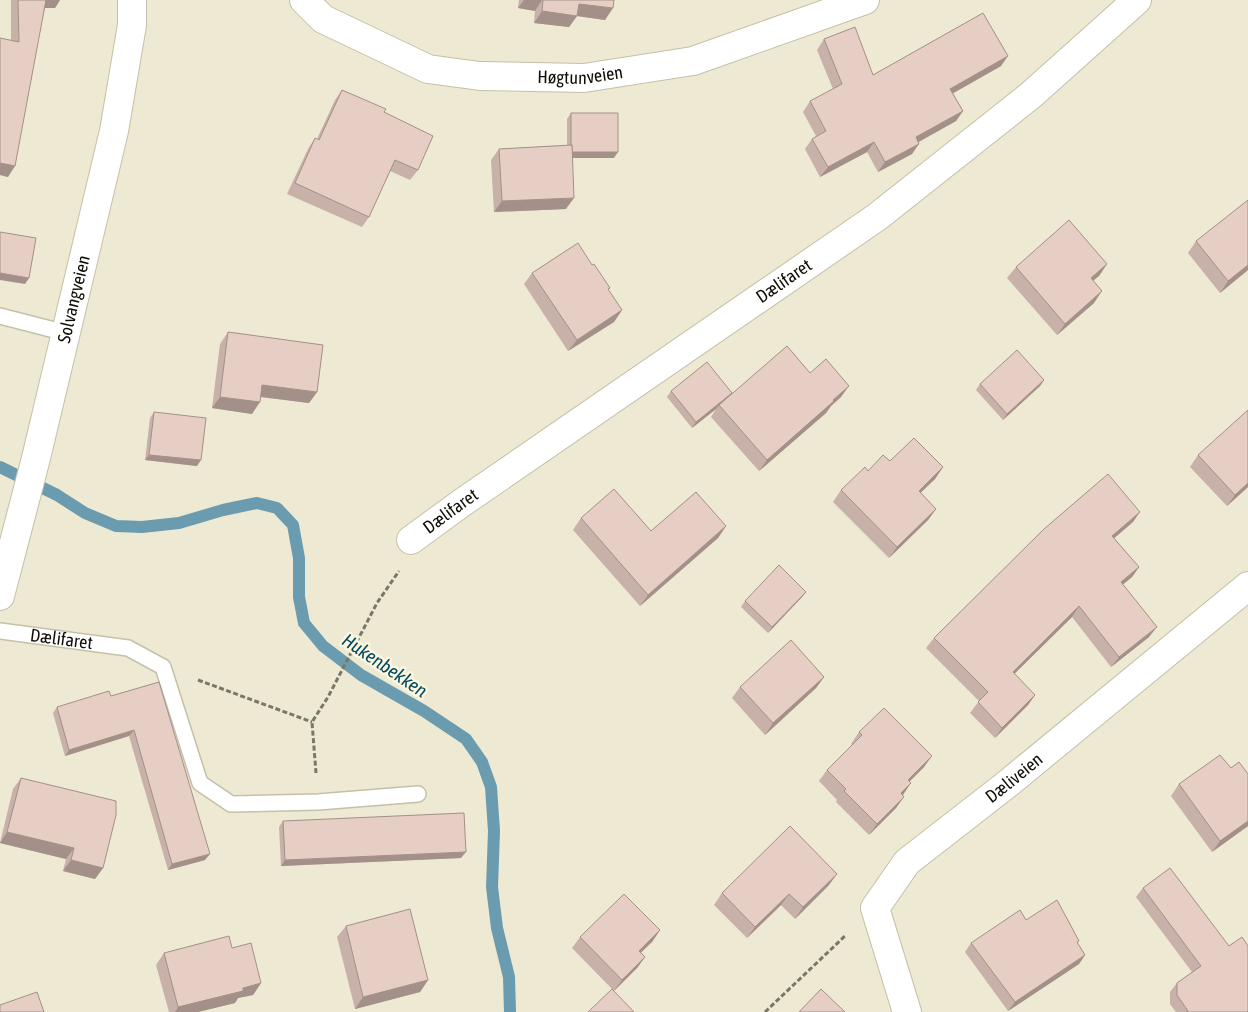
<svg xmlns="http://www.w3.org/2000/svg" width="1248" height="1012" font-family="'Asap Condensed',sans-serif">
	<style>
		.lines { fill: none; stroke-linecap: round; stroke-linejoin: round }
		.stream { stroke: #6b9baf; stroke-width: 12 }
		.service-casing { stroke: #c5c0a9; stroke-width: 18 }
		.minor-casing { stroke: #c5c0a9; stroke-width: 30 }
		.path { stroke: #7a7668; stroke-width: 3; stroke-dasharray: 5 2.5; stroke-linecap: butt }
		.service { stroke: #fff; stroke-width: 15 }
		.minor { stroke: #fff; stroke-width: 28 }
		.wall { fill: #c7b1a9 }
		.shaded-wall { fill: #a29089 }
		.building { fill: #e7cec4; stroke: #a29089 }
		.labels { text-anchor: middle; stroke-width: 5; stroke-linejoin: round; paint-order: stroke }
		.street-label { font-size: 18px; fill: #100e07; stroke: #fcf6df }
		.water-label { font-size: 19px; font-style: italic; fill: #00485e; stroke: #fcf6df }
	</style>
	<rect width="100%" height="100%" fill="#eee9d2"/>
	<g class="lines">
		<polyline class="stream" points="0,467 57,495 85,513 116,526 142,527 179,523 223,510 257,503 277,508 293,525 299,558 299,597 304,623 323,646 361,675 424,711 466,739 482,762 491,787 494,831 492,887 497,928 509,977 510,1012"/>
		<g class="service-casing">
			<g id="service">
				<polyline points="0,316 66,333"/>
				<path id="s1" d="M0,631l128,17 35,19 37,116 31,21 87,-2 100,-8"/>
			</g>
		</g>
		<g class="minor-casing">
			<g id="minor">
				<path id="s2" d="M304,0l19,19 105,50 52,7 104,2 109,-17 172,-61"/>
				<path id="s3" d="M411,540l52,-38 414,-285 154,-122 106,-95"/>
				<path id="s4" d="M0,596l36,-138 78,-327 18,-106v-25"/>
				<path id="s5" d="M907,1012l-32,-104 32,-46 99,-77 242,-199"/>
			</g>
		</g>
		<g class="path">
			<polyline points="198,680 312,722"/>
			<polyline points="316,773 312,722 328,697 377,603 399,571"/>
			<polyline points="765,1012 846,935"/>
		</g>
		<use href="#service" class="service"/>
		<use href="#minor" class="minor"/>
	</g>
	<g class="wall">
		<polygon points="11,0 60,0 55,8 45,8 8,177 0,175 0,38 11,40"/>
		<polygon points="519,0 614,0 605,20 577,16 569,27 534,23 535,11 518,8"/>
		<polygon points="824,39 873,75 1001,66 953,93 963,111 956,121 918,142 912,154 878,172 867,152 820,177 805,149 812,139 816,136 803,112 810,101 833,89 817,50"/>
		<polygon points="342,90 384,112 418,170 410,180 390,171 369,217 362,227 287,194 308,149 315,138 317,139 335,100"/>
		<polygon points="571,113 614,158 572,158 566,209 494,212 491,160 499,149 567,145 567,119"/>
		<polygon points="1196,241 1248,270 1220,293 1188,253"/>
		<polygon points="1107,264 1099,276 1093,280 1094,303 1057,335 1007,278 1016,267"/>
		<polygon points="592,265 610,288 608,290 622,310 614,322 568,351 524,284 532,273"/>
		<polygon points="228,332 317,392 309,403 260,397 252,414 212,408 220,344"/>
		<polygon points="810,373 841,397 831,406 826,413 759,471 711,417 716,409 692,428 667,397 671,391 732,393"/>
		<polygon points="1044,380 1040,386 1003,420 976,390 980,384"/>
		<polygon points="154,412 197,466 145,460 150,418"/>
		<polygon points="1198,455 1248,487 1227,506 1190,467"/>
		<polygon points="890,461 943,467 935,479 920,493 936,509 928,520 889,558 833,502 841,490 868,471"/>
		<polygon points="581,518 651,531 726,526 718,538 640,606 573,530"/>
		<polygon points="1133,522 1114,538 1139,567 1132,577 1123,584 1149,637 1111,667 1072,617 1014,674 1035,695 1028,705 995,738 970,713 979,701 926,648 934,638"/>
		<polygon points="806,592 802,597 768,633 741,607 745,601"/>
		<polygon points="824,677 816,688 765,735 732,698 740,687"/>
		<polygon points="159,682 205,860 168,870 129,736 65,756 53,713 57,707 111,696"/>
		<polygon points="859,732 924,767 910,781 896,808 869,835 836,802 837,800 819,781 827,770 852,745 851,744"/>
		<polygon points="1231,768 1248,826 1212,852 1171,796 1179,784"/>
		<polygon points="21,778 103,868 95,879 63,871 66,859 0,843 13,789"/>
		<polygon points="283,821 461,858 281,866 279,827"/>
		<polygon points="829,885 795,919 781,905 747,938 714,905 722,893"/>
		<polygon points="1143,888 1248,1012 1176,1012 1170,1004 1170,992 1177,983 1192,972 1136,897"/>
		<polygon points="1026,920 1077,943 1085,955 1079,964 1008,1011 965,952 971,943"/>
		<polygon points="346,926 428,980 420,992 355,1009 337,937"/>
		<polygon points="660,930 652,942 641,952 645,957 637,968 614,991 572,948 580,937"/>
		<polygon points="232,948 261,983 253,995 238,998 235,1003 198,1012 169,1012 156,965 164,953"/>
	</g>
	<g class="shaded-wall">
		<polygon points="45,0 60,0 55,8 39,8"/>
		<polygon points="524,0 542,0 535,11 518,8"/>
		<polygon points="579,4 613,8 605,20 577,16 569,27 534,23 542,11"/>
		<polygon points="1008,56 1001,66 943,99 950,89"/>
		<polygon points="963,111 956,121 908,148 916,137"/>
		<polygon points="874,142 867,152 820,177 828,167"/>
		<polygon points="919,144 912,154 878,172 885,162"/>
		<polygon points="571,152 618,152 614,158 567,158"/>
		<polygon points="0,163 15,166 8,177 0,175"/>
		<polygon points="574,198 566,209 494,212 502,201"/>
		<polygon points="1107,264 1099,276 1083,289 1091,278"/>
		<polygon points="1248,265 1248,270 1220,293 1228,281"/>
		<polygon points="0,273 29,278 25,284 0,280"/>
		<polygon points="1102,291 1094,303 1057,335 1065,324"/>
		<polygon points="622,310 614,322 568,351 577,340"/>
		<polygon points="1044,380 1040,386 1003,420 1007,414"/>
		<polygon points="262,385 317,392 309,403 254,396"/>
		<polygon points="849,386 841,397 831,406 826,413 759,471 767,460"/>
		<polygon points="732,393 719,405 716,409 692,428 696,422"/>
		<polygon points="220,397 260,402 252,414 212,408"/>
		<polygon points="149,455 201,460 197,466 145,460"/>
		<polygon points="943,467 935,479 911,502 919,491"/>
		<polygon points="1248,483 1248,487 1227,506 1235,495"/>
		<polygon points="936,509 928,520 889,558 897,547"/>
		<polygon points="1140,512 1133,522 1105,546 1112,536"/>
		<polygon points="726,526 718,538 640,606 648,595"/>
		<polygon points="1139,567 1132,577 1114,592 1121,582"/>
		<polygon points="806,592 802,597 768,633 772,627"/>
		<polygon points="1079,606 1072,617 1005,683 1013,672"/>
		<polygon points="1157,627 1149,637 1111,667 1119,657"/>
		<polygon points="824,677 816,688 765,735 773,723"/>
		<polygon points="1035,695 1028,705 995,738 1002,728"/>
		<polygon points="134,730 129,736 65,756 69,750"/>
		<polygon points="932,756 924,767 900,791 908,780"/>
		<polygon points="911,783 903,795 893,805 901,793"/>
		<polygon points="904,797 896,808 869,835 877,824"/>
		<polygon points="1248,821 1248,826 1212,852 1220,841"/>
		<polygon points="7,832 74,848 66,859 0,843"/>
		<polygon points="466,852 461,858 281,866 285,860"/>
		<polygon points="210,854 205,860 168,870 172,864"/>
		<polygon points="71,860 103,868 95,879 63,871"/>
		<polygon points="837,874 829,885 795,919 803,907"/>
		<polygon points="789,894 781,905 747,938 755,927"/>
		<polygon points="660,930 652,942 631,962 639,951"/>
		<polygon points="1085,955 1079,964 1008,1011 1015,1002"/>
		<polygon points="645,957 637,968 614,991 622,980"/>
		<polygon points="428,980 420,992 355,1009 363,997"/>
		<polygon points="261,983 253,995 238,998 235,1003 198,1012 175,1012 178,1007 243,988"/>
	</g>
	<g class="building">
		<polygon points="18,0 46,0 15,166 0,163 0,38 19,42"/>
		<polygon points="543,0 614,0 613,8 579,4 577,16 542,11"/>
		<polygon points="983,13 1008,56 950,89 963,111 916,137 919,144 885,162 874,142 828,167 812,139 826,131 810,101 842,84 824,39 855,27 873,75"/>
		<polygon points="342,90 386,109 384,112 433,136 418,170 395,160 369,217 295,183 315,138 319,140"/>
		<polygon points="571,113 618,113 618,152 572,152 572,145 571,145"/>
		<polygon points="572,145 574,198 502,201 499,149"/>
		<polygon points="1248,200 1248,265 1228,281 1196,241"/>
		<polygon points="1069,220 1107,264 1091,278 1102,291 1065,324 1016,267"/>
		<polygon points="0,232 36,238 29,278 0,273"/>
		<polygon points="578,243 592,265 594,264 610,288 608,289 622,310 577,340 532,273"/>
		<polygon points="228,332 323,345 317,392 262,385 260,402 220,397"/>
		<polygon points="787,346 810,373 826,359 849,386 833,400 834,401 767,460 719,405"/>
		<polygon points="1017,350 1044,380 1007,414 980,384"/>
		<polygon points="707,362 732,393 696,422 671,391"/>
		<polygon points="1248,410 1248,483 1235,495 1198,455"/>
		<polygon points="154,412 206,418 201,460 149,455"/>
		<polygon points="914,438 943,467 919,491 936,509 897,547 841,490 865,467 868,471 883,455 890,461"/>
		<polygon points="1108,474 1140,512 1112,536 1139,567 1121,582 1157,627 1119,657 1079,606 1013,672 1035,695 1002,728 978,702 988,692 934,638 1044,529"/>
		<polygon points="614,489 651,531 696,492 726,526 648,595 581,518"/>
		<polygon points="779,565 806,592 772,627 745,601"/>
		<polygon points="791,640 824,677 773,723 740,687"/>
		<polygon points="159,682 210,854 172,864 134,730 69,750 57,707 109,691 111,696"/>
		<polygon points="884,708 932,756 908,780 911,783 901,793 904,797 877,824 844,791 846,789 827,770 862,735 859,732"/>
		<polygon points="1220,755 1231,768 1239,762 1248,774 1248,821 1220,841 1179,784"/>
		<polygon points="21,778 116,801 116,815 103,868 71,860 74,848 7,832"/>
		<polygon points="464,813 466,852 285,860 283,821"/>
		<polygon points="790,826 837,874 803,907 789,894 755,927 722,893"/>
		<polygon points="1170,868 1229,946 1242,937 1248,946 1248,1011 1247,1012 1186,1012 1188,1011 1177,995 1177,983 1201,966 1143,888"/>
		<polygon points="624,894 660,930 639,951 645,957 622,980 580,937"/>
		<polygon points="1057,900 1079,941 1077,942 1085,955 1015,1002 971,943 1020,910 1026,920"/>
		<polygon points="410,909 428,980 363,997 346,926"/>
		<polygon points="229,936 232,948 251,943 261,983 243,988 243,991 178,1007 164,953"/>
		<polygon points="612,989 634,1012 588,1012"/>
		<polygon points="821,989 845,1012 799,1012"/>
		<polygon points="37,992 44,1012 0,1012 0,1005"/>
	</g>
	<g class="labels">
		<g class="street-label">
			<text dy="6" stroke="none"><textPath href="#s2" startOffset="296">Høgtunveien</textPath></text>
			<text dy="6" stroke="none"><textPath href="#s3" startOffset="454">Dælifaret</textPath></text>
			<text dy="6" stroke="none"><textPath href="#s4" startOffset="306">Solvangveien</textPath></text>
			<text dy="6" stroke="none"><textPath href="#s3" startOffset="49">Dælifaret</textPath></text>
			<text dy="6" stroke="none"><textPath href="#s1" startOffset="62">Dælifaret</textPath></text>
			<text dy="6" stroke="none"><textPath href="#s5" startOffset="301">Dæliveien</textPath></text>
		</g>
		<g class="water-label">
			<text transform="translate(385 665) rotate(34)" y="7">Hukenbekken</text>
		</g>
	</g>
</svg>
